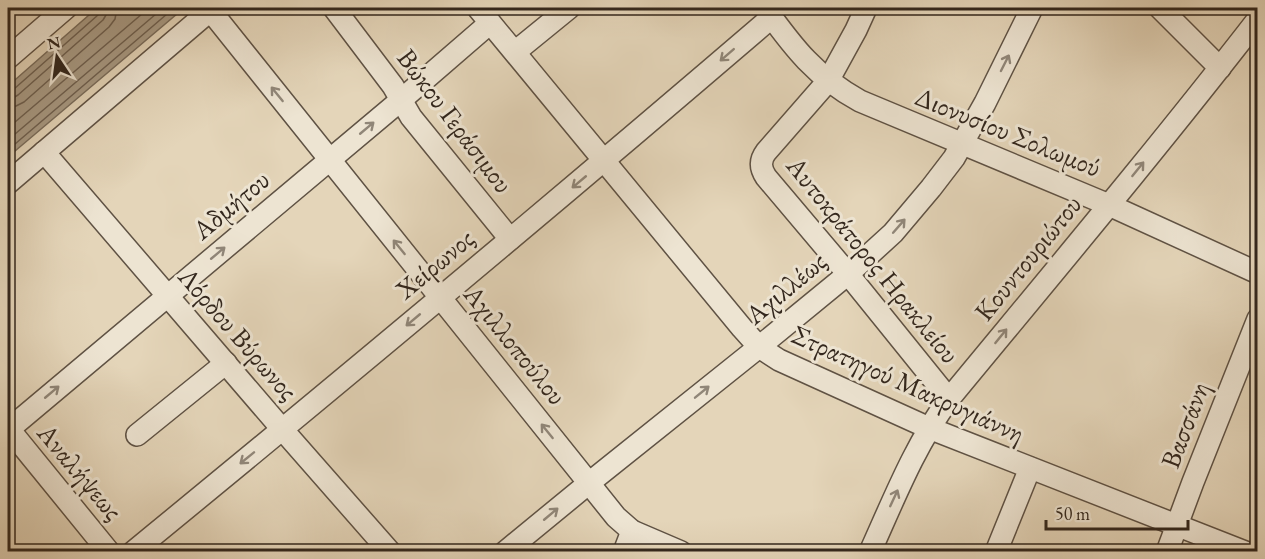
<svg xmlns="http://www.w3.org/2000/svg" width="1265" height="559" font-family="'EB Garamond',serif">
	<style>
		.water { fill: #a89a84; stroke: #796c5b; stroke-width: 1.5 }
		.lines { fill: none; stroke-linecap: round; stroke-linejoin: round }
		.shore { stroke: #6e6050; stroke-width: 1.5 }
		.minor-casing { stroke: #5f5244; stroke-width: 24 }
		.minor { stroke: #ede4d2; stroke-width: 21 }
		.oneway { stroke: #908678 }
		.labels { text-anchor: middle; stroke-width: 6; stroke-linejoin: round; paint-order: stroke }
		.street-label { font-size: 27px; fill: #33271d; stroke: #ede4d2 }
	</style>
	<rect width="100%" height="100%" fill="#e4d5b9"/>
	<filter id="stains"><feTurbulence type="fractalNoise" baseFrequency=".00333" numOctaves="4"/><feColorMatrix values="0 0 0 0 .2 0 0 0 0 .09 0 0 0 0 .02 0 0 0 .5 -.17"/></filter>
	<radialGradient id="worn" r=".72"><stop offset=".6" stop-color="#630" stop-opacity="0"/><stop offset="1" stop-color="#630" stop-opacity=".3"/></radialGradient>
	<polygon class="water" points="97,8 184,8 8,157 8,86"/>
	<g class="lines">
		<g class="shore">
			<polyline points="8,90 14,89 98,15 100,8"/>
			<polyline points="8,98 13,98 18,95 103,20 106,15 108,8"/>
			<polyline points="8,107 16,106 24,102 109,27 115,19 117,8"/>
			<polyline points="8,128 149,8"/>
			<polyline points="8,140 163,8"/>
			<polyline points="8,150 174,8"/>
		</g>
		<g class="minor-casing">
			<g id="minor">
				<polyline points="334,8 393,86 411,117 510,239"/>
				<polyline points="478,8 742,328 759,347 779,360 929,428 1245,552"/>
				<path d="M765,8c28,39 51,69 95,93l249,104 149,68"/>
				<path d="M866,8l-10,22 -28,51 -62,71c-6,8 -6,16 0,25l82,97 101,125"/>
				<polyline points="1160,8 1220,68"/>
				<polyline points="210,10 616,517 632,531 681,552"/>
				<polyline points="515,52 569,8"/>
				<polyline points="8,58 66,8"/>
				<polyline points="44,152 282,429 390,552"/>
				<polyline points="8,183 213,8"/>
				<polyline points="8,428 109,552"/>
				<polyline points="8,430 401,100 490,23"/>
				<polyline points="137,435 226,363"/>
				<path d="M133,552c215,-176 428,-354 639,-535"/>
				<polyline points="505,552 589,483 759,347 848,274 893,233 931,188 954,158 985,103 1032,8"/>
				<polyline points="624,552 632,531"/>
				<path d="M870,552c24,-53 45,-107 79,-153 104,-126 209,-251 309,-380"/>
				<polyline points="996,552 1030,468"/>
				<polyline points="1167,552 1193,482 1258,319"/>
			</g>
		</g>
		<use href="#minor" class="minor"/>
	</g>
	<defs><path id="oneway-shaft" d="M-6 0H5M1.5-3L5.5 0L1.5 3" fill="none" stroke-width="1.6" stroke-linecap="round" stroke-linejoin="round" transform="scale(1.5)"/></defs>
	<g class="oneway">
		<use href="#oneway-shaft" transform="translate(727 55) rotate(139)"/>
		<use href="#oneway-shaft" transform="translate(1005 63) rotate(-63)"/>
		<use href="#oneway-shaft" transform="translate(277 94) rotate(-129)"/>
		<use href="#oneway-shaft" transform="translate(367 128) rotate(-40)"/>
		<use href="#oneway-shaft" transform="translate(1138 169) rotate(-51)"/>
		<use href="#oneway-shaft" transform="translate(579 182) rotate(140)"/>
		<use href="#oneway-shaft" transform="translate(899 226) rotate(-49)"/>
		<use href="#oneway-shaft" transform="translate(399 247) rotate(-129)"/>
		<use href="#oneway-shaft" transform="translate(218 253) rotate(-40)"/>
		<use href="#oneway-shaft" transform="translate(413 320) rotate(140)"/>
		<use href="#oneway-shaft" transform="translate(1001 336) rotate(-51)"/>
		<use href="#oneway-shaft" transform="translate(52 392) rotate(-40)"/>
		<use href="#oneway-shaft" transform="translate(702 392) rotate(-39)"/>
		<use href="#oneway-shaft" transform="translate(547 431) rotate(-129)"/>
		<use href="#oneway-shaft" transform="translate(247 458) rotate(141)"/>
		<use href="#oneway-shaft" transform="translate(894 498) rotate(-65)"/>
		<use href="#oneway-shaft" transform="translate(551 514) rotate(-40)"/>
	</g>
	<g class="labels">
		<g class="street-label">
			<text transform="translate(455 121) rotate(53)" y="9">Βώκου Γεράσιμου</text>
			<text transform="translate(1008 132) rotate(22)" y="9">Διονυσίου Σολωμού</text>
			<text transform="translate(231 205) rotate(-40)" y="9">Αδμήτου</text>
			<text transform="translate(1028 258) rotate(-51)" y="9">Κουντουριώτου</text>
			<text transform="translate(873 260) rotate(51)" y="9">Αυτοκράτορος Ηρακλείου</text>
			<text transform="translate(435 264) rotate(-40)" y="9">Χείρωνος</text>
			<text transform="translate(786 288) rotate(-40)" y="9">Αχιλλέως</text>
			<text transform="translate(238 334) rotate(49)" y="9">Λόρδου Βύρωνος</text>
			<text transform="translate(515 345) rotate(51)" y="9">Αχιλλοπούλου</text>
			<text transform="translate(908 384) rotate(24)" y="9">Στρατηγού Μακρυγιάννη</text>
			<text transform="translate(1185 425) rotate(-69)" y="9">Βασσάνη</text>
			<text transform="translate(80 472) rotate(50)" y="9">Αναλήψεως</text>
		</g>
	</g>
	<rect width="1265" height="559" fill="none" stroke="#e4d5b9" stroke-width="30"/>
	<rect x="9" y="9" width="1247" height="541" fill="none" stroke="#33271d" stroke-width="3"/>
	<rect x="15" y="15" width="1235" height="529" fill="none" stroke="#33271d" stroke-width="1.5"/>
	<g transform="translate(57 57) rotate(347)" stroke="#ede4d2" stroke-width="4.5" paint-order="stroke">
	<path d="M0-4.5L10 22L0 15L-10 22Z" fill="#33271d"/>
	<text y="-9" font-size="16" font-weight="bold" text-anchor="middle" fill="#33271d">N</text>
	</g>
	<path d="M1046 520v9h142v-9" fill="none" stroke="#33271d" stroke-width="3"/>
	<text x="1055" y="520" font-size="18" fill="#33271d" stroke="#ede4d2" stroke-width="4.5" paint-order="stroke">50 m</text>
	<rect width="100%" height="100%" filter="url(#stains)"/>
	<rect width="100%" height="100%" fill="url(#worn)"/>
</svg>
